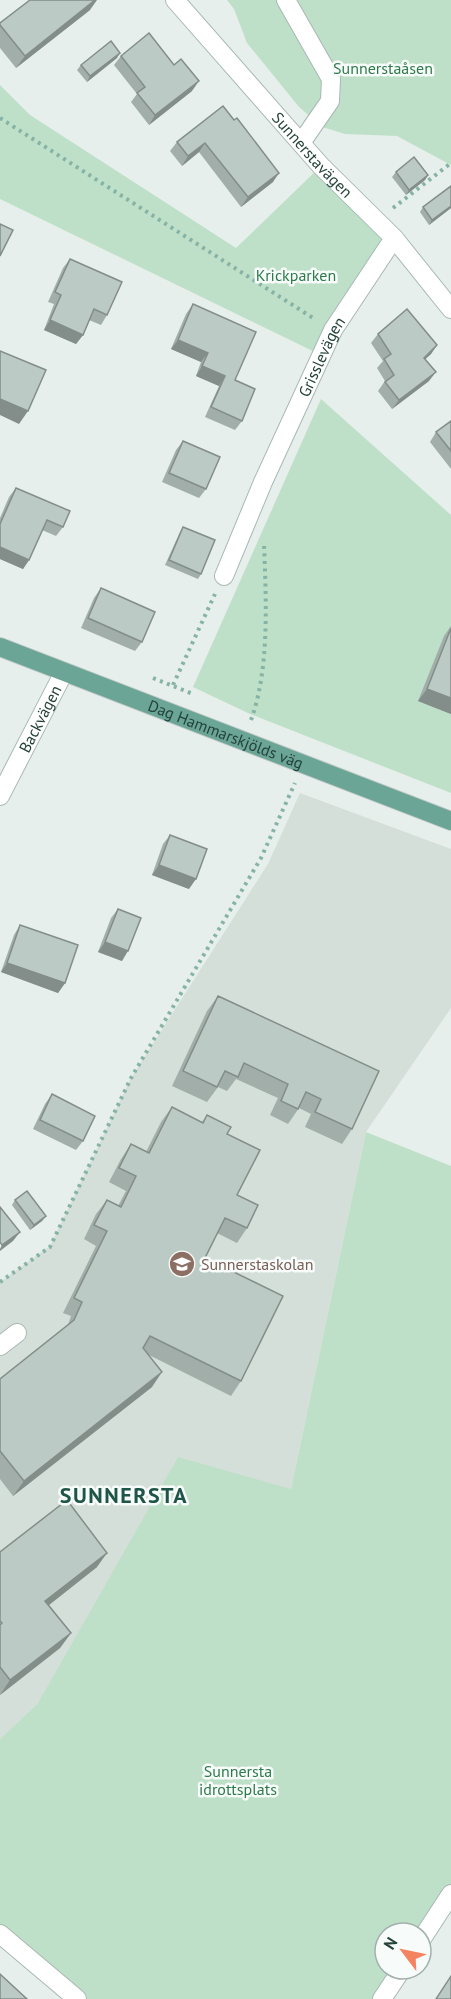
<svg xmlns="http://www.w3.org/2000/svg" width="451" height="1999" font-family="'PT Sans',sans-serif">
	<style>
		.built { fill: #d4dfda }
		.green { fill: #bfe0c8 }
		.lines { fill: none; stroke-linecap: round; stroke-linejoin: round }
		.minor-casing { stroke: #a8b8b2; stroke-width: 20 }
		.major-casing { stroke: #c2cac8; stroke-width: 20 }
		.path { stroke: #86b3a5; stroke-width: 4; stroke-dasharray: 3 4.5; stroke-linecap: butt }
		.minor { stroke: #fff; stroke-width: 18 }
		.major { stroke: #6aa596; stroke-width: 18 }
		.wall { fill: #a1aea9 }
		.shaded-wall { fill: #838d89 }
		.building { fill: #bbcac4; stroke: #838d89; stroke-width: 1.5 }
		.labels { text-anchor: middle; stroke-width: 5; stroke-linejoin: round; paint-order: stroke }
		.park-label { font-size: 16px; fill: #2d7a4b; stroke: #f7fbf9 }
		.street-label { font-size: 16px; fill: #24423a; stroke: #f7fbf9 }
		.education-label { font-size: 16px; fill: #785e54; stroke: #f7fbf9; text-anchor: start }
		.district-label { font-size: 22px; font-weight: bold; letter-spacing: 1.5px; fill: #1f5548; stroke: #f7fbf9 }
	</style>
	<rect width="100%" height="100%" fill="#e6efeb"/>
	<polygon class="built" points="300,793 451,849 451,1008 366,1132 291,1489 38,1703 0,1739 0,1282 50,1246 131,1078 268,864"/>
	<g class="green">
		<polygon points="227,0 451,0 451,165 397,136 345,134 322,127 299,107 247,43 234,9"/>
		<polygon points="0,85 30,115 236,248 321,166 394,238 321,355 0,199"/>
		<polygon points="321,399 451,515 451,793 250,714 193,687"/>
		<polygon points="366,1132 451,1166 451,1894 421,1933 385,1933 385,1969 402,1969 382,1999 77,1999 0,1934 0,1739 38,1703 178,1457 291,1489"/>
	</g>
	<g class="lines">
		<g class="minor-casing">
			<g id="minor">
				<path id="s1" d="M175,0l146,166 73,72 57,71"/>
				<polyline points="286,0 331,79 330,101 301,143"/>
				<path id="s2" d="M224,576l39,-94 70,-152 61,-92"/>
				<path id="s3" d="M0,796l64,-124"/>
				<polyline points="0,1346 17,1333"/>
				<polyline points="0,1934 77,1999"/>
				<polyline points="421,1940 451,1894"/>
				<polyline points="382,1999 402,1969"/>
			</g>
		</g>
		<g class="major-casing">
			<g id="major">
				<path id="s4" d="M0,647l451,174"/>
			</g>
		</g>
		<g class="path">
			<polyline points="0,118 313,318"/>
			<polyline points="393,208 451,163"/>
			<polyline points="153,678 193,694"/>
			<polyline points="173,685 215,594"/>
			<path d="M251,720c19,-52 15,-122 13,-177"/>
			<polyline points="0,1282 50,1247 131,1078 261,858 295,783"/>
		</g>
		<use href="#minor" class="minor"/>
		<use href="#major" class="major"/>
	</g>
	<g class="wall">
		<polygon points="90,10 16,68 0,48 0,23"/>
		<polygon points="121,56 174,65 192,91 149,125 131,102 137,94 114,65"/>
		<polygon points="117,58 87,82 77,70 81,65"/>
		<polygon points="223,106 273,182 241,207 199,152 182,166 170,151 177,142"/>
		<polygon points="396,172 428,175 425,180 406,195 392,177"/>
		<polygon points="451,186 451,208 429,225 420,212 423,207"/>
		<polygon points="70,259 107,315 101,325 89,320 83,335 76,344 44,330 54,304 48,302 63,268"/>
		<polygon points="193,304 235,380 242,421 235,430 205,417 219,386 196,376 201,362 171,349 186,314"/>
		<polygon points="378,334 437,345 431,354 425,359 429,381 392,409 378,391 385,381 377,368 383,361 371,343"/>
		<polygon points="451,421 451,469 430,442 436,432"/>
		<polygon points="183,441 206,489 199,498 162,482 176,450"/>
		<polygon points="16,488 63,527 56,536 42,530 29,560 23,569 0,559 0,518 9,497"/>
		<polygon points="183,527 201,574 198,579 165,565 180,532"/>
		<polygon points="101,588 142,642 135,651 81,628 94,598"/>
		<polygon points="451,626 451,714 418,701 444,636"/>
		<polygon points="170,835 189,889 152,875 163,844"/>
		<polygon points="118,909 122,961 98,952 111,918"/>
		<polygon points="20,925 65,983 58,993 1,972 14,935"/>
		<polygon points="218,996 352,1129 342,1144 305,1127 311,1114 299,1108 288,1124 270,1115 278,1098 236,1079 227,1091 218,1087 207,1102 172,1086 207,1011"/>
		<polygon points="52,1094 83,1141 76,1150 33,1129 45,1104"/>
		<polygon points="172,1107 202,1122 207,1115 227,1134 237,1195 247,1228 237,1243 217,1233 205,1258 241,1381 231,1396 149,1355 152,1387 13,1496 0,1479 0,1379 68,1325 71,1316 63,1313 96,1246 84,1239 96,1214 107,1200 118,1206 126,1191 109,1182 121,1159 131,1144 146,1152 161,1122"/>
		<polygon points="15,1200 46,1216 42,1221 30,1230 12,1205"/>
		<polygon points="0,1552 97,1567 49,1605 71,1633 60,1648 0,1695"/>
	</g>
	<g class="shaded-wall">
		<polygon points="95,0 97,0 90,10 16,68 25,56"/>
		<polygon points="120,53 117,58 87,82 90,76"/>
		<polygon points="199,81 192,91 149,125 155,115"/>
		<polygon points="205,143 199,152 182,166 188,156"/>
		<polygon points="279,173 273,182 241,207 248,197"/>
		<polygon points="428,175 425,180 406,195 409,190"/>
		<polygon points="451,206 451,208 429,225 432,220"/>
		<polygon points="50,320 83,335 76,344 44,330"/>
		<polygon points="178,340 208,353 201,362 171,349"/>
		<polygon points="437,345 431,354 417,367 424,358"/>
		<polygon points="202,366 225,376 219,386 196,376"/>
		<polygon points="436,372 429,381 392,409 399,400"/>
		<polygon points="0,399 28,411 19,424 0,415"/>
		<polygon points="0,547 29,560 23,569 0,559"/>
		<polygon points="427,689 451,698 451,714 418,701"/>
		<polygon points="159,865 196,879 189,889 152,875"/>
		<polygon points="105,942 128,951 122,961 98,952"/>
		<polygon points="7,963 65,983 58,993 1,972"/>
		<polygon points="46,1216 42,1221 30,1230 34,1225"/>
		<polygon points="20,1232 13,1241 0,1251 0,1249 2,1245"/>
		<polygon points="162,1372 152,1387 13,1496 24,1481"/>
		<polygon points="107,1553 97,1567 35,1616 45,1601"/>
		<polygon points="71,1633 60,1648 0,1695 10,1680"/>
	</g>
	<g class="building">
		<polygon points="30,0 95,0 25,56 0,25 0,23"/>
		<polygon points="149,33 174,65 181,59 199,81 155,115 137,93 145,87 121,56"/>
		<polygon points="111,41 120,53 90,76 81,65"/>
		<polygon points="223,106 234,120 237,118 279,173 248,197 205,143 188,156 177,142"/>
		<polygon points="414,157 428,175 409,190 396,172"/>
		<polygon points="451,186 451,206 432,220 423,207"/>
		<polygon points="0,224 13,230 0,256"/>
		<polygon points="70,259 122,282 107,315 94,309 83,335 50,320 61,295 55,292"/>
		<polygon points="193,304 256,332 235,380 255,389 242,421 211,407 225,376 202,366 208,353 178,340"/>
		<polygon points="407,309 437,345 424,358 436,372 399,400 385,382 394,375 384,359 391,354 378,334"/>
		<polygon points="0,351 46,370 28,411 0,399"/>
		<polygon points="451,421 451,451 436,432"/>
		<polygon points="183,441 220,457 206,489 169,473"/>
		<polygon points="16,488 70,511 63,527 47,520 29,560 0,547 0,524"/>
		<polygon points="183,527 215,540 201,574 169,560"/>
		<polygon points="101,588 155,612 142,642 88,618"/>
		<polygon points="451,628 451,698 427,689"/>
		<polygon points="170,835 207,849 196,879 159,865"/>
		<polygon points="118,909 141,918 128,951 105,942"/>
		<polygon points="20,925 78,945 65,983 7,963"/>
		<polygon points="218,996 379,1071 352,1129 315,1112 321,1099 306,1092 298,1109 281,1101 288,1084 244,1063 238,1077 225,1071 217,1087 183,1071"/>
		<polygon points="52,1094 95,1116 83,1141 40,1120"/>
		<polygon points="172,1107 203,1123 207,1115 231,1127 227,1134 260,1150 237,1195 258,1205 247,1228 225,1218 205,1258 283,1296 241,1381 150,1336 143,1348 162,1372 24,1481 0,1451 0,1379 74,1320 82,1302 74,1298 107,1231 94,1225 107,1200 121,1207 136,1176 119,1168 131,1144 149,1153"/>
		<polygon points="27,1191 46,1216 34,1225 15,1200"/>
		<polygon points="0,1207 20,1232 2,1245 0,1242"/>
		<polygon points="67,1500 107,1553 45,1601 71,1633 10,1680 0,1667 0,1625 2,1623 0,1621 0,1552"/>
		<polygon points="0,1974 27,1999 0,1999"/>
		<polygon points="451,1976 451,1999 436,1999"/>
	</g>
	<defs>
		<g id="school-disc" transform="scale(1.35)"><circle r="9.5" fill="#8d6e63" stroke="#f7fbf9"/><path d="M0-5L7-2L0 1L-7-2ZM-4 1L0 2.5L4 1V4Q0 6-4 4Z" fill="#fff"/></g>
	</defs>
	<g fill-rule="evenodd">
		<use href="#school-disc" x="182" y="1264"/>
	</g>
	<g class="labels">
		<g class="park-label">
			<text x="383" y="74">Sunnerstaåsen</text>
			<text x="296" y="281">Krickparken</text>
			<text x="238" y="1777">Sunnersta<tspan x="238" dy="18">idrottsplats</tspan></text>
		</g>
		<g class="street-label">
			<text dy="6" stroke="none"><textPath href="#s1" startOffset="207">Sunnerstavägen</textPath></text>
			<text dy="6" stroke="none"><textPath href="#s2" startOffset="240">Grisslevägen</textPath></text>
			<text dy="6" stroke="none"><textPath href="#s3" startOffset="87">Backvägen</textPath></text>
			<text dy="6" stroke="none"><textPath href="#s4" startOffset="242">Dag Hammarskjölds väg</textPath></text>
		</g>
		<g class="education-label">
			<text x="201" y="1270">Sunnerstaskolan</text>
		</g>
		<g class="district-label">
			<text x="124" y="1503">SUNNERSTA</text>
		</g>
	</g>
	<g transform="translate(403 1951) rotate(302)"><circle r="28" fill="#f7fbf9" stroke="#a3b1ad" stroke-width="1.5"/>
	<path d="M0-4.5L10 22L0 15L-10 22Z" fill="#f4845f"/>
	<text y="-9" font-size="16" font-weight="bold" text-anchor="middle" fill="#24423a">N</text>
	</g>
</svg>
